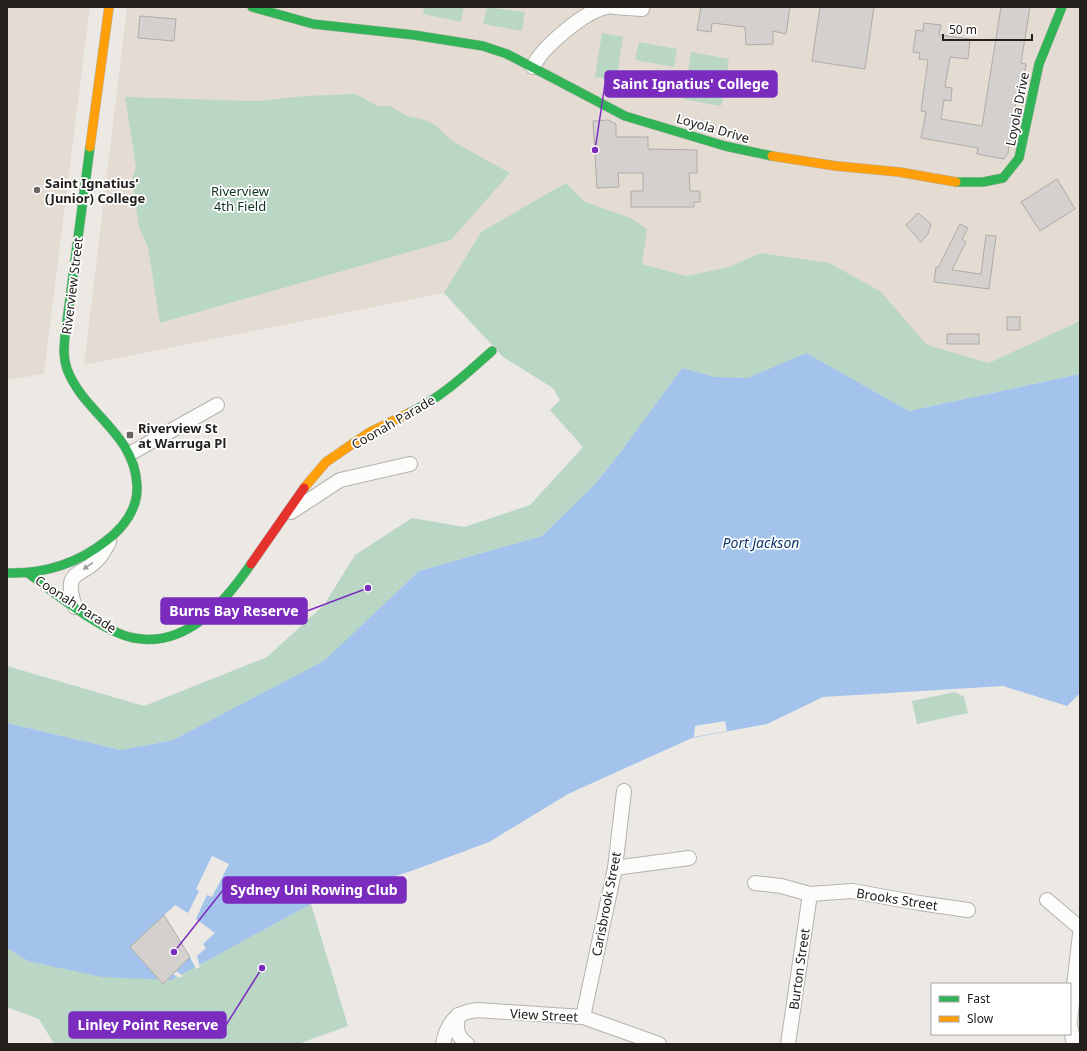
<svg xmlns="http://www.w3.org/2000/svg" width="1087" height="1051" font-family="'Noto Sans',sans-serif">
	<style>
		.built { fill: #e4dcd2 }
		.green { fill: #bad7c5 }
		.water { fill: #a3c2ec }
		.pier { fill: #ece9e4 }
		.building { fill: #d3d0cd; stroke: #aeaba9 }
		.lines { fill: none; stroke-linecap: round; stroke-linejoin: round }
		.street-casing { stroke: #b4b2af; stroke-width: 16 }
		.fast-casing { stroke: #b4b2af; stroke-width: 10 }
		.slow-casing { stroke: #b4b2af; stroke-width: 10 }
		.jam-casing { stroke: #b4b2af; stroke-width: 10 }
		.street { stroke: #fcfcfb; stroke-width: 14 }
		.fast { stroke: #30b455; stroke-width: 9 }
		.slow { stroke: #ff9f0a; stroke-width: 9 }
		.jam { stroke: #e5322d; stroke-width: 9 }
		.oneway { fill: #9a9997 }
		.poi-dot { fill: #696663; stroke: #fff; stroke-width: 1.5 }
		.labels { text-anchor: middle; stroke-width: 3.5; stroke-linejoin: round; paint-order: stroke }
		.street-label { font-size: 13px; fill: #23201d; stroke: #fff }
		.poi-label { font-size: 13px; font-weight: bold; fill: #23201d; stroke: #fff; text-anchor: start }
		.park-label { font-size: 13px; fill: #0d3322; stroke: #fff }
		.water-label { font-size: 14px; font-style: italic; fill: #0c376e; stroke: #fff }
		.leader { fill: none; stroke: #7b2cbf; stroke-width: 1.5 }
		.callout-dot { fill: #7b2cbf; stroke: #fff; stroke-width: 1.5 }
		.callout { fill: #7b2cbf; stroke: #7b2cbf; stroke-width: 1.5 }
		.callout-label { font-size: 14px; text-anchor: middle; font-weight: bold; fill: #fff }
	</style>
	<rect width="100%" height="100%" fill="#ece9e4"/>
	<g class="built">
		<polygon points="7,7 90,7 44,374 7,380"/>
		<polygon points="127,7 1080,7 1080,374 583,447 550,410 560,400 553,388 503,357 444,293 84,365"/>
	</g>
	<g class="green">
		<polygon points="424,7 464,7 461,22 423,14"/>
		<polygon points="487,7 525,12 522,31 483,24"/>
		<polygon points="602,33 623,37 616,80 595,77"/>
		<polygon points="639,42 677,49 674,67 635,60"/>
		<polygon points="691,52 729,59 726,78 688,71"/>
		<polygon points="632,70 671,77 667,96 629,88"/>
		<polygon points="686,80 725,87 721,106 683,99"/>
		<polygon points="356,94 377,106 390,106 407,116 425,120 435,125 452,141 510,173 451,240 160,323 148,247 139,227 132,180 136,167 125,97 258,101 305,96"/>
		<polygon points="566,183 585,202 631,218 647,229 642,264 686,276 729,267 761,253 829,263 880,291 927,345 989,363 1080,321 1080,374 909,411 806,353 748,378 715,377 682,368 620,453 594,485 542,536 419,571 325,661 173,740 121,750 7,723 7,666 144,706 267,657 324,605 355,555 412,518 464,527 530,505 583,447 550,410 560,400 553,388 503,357 444,293 481,232"/>
		<polygon points="955,692 964,697 968,713 917,724 912,701"/>
		<polygon points="311,904 348,1026 298,1044 54,1044 39,1019 7,1007 7,948 28,961 172,980"/>
	</g>
	<polygon class="water" points="806,353 909,411 1080,374 1080,693 1067,706 1003,686 823,697 767,724 692,738 568,794 489,842 414,870 311,904 172,980 102,977 28,961 7,948 7,723 121,750 173,740 324,661 419,571 542,536 594,485 620,453 682,368 715,377 748,378"/>
	<g class="pier">
		<polygon points="725,721 727,731 694,737 695,726"/>
		<polygon points="212,856 229,864 212,897 207,895 196,919 215,933 203,944 206,948 197,956 200,967 196,969 190,957 176,971 183,976 179,978 173,974 165,982 161,982 130,947 175,905 188,913 199,891 196,889"/>
	</g>
	<g class="building">
		<polygon points="701,7 790,7 786,34 773,31 773,44 746,45 745,27 712,23 711,32 697,30"/>
		<polygon points="820,7 874,7 865,69 812,61"/>
		<polygon points="1001,7 1030,7 1021,63 1026,64 1022,89 1018,88 1008,153 1004,159 977,154 978,148 921,138 926,112 921,111 928,60 919,59 920,53 913,52 916,30 923,31 924,23 941,25 939,35 970,39 968,59 950,57 945,87 952,88 951,101 944,100 941,119 982,126"/>
		<polygon points="140,16 176,19 174,41 138,38"/>
		<polygon points="608,120 616,124 616,137 648,137 648,149 697,150 697,173 689,173 690,191 700,191 700,202 694,202 694,207 631,207 631,191 643,191 643,173 618,173 619,187 597,188 593,121"/>
		<polygon points="1057,179 1075,209 1040,231 1021,202"/>
		<polygon points="918,213 931,224 928,234 921,242 906,225"/>
		<polygon points="960,224 968,228 962,239 966,242 952,270 981,274 986,235 996,236 989,289 934,282 936,267 938,268"/>
		<rect x="1007" y="317" width="13" height="13"/>
		<rect x="947" y="334" width="32" height="10"/>
		<polygon points="164,915 190,957 163,984 130,947"/>
	</g>
	<g class="lines">
		<g class="street-casing">
			<g id="street">
				<polyline points="614,7 642,9"/>
				<path d="M533,67c8,-19 53,-57 74,-60"/>
				<polyline points="131,453 217,405"/>
				<polyline points="291,512 340,480 410,464"/>
				<path d="M75,607c-13,-40 6,-28 24,-49 4,-5 7,-11 10,-16"/>
				<polyline points="615,868 689,858"/>
				<polyline points="755,883 781,886 810,894 852,891 919,903 968,910"/>
				<polyline points="1047,900 1080,928"/>
				<path d="M458,1015c-2,13 -2,21 9,29"/>
				<polyline points="583,1017 615,868 624,791"/>
				<polyline points="1070,1021 1080,934"/>
				<polyline points="1070,1025 1074,1044"/>
				<path d="M443,1044c4,-21 13,-32 34,-34l106,7 76,27"/>
				<polyline points="788,1044 810,894"/>
			</g>
		</g>
		<g class="fast-casing">
			<g id="fast">
				<polyline points="252,7 313,24 414,35 483,46 507,54 625,116 725,146 772,156"/>
				<polyline points="956,182 983,182 1003,178 1019,158 1039,64 1062,7"/>
				<path d="M409,413c32,-15 57,-39 83,-62"/>
				<path d="M7,573c36,1 70,-9 99,-32 17,-13 32,-32 31,-55 -2,-53 -53,-72 -70,-117 -4,-11 -3,-22 -2,-33l25,-189"/>
				<path d="M28,573c27,20 74,59 106,65 53,10 90,-35 117,-74"/>
			</g>
		</g>
		<g class="slow-casing">
			<g id="slow">
				<polyline points="90,147 109,7"/>
				<polyline points="772,156 836,166 899,172 956,182"/>
				<polyline points="304,488 326,462 370,432 409,413"/>
			</g>
		</g>
		<g class="jam-casing">
			<polyline id="jam" points="251,564 304,488"/>
		</g>
		<use href="#street" class="street"/>
		<use href="#fast" class="fast"/>
		<use href="#slow" class="slow"/>
		<use href="#jam" class="jam"/>
	</g>
	<defs><path id="oneway-solid" d="M-6-.8H1V-3.2L6.5 0L1 3.2V.8H-6Z"/></defs>
	<use class="oneway" href="#oneway-solid" transform="translate(88 566) rotate(146)"/>
	<g class="poi-dot">
		<circle cx="37" cy="190" r="4"/>
		<rect x="126" y="431" width="8" height="8" rx="2"/>
	</g>
	<g class="labels">
		<g class="street-label">
			<text transform="translate(1017 109) rotate(-79)" y="5">Loyola Drive</text>
			<text transform="translate(713 128) rotate(16)" y="5">Loyola Drive</text>
			<text transform="translate(72 286) rotate(-83)" y="5">Riverview Street</text>
			<text transform="translate(393 422) rotate(-30)" y="5">Coonah Parade</text>
			<text transform="translate(76 604) rotate(33)" y="5">Coonah Parade</text>
			<text transform="translate(897 899) rotate(9)" y="5">Brooks Street</text>
			<text transform="translate(606 904) rotate(-79)" y="5">Carisbrook Street</text>
			<text transform="translate(799 969) rotate(-82)" y="5">Burton Street</text>
			<text transform="translate(544 1015) rotate(3)" y="5">View Street</text>
		</g>
		<g class="poi-label">
			<text x="45" y="188">Saint Ignatius'<tspan x="45" dy="15">(Junior) College</tspan></text>
			<text x="138" y="433">Riverview St<tspan x="138" dy="15">at Warruga Pl</tspan></text>
		</g>
		<g class="park-label">
			<text x="240" y="196">Riverview<tspan x="240" dy="15">4th Field</tspan></text>
		</g>
		<g class="water-label">
			<text x="761" y="548">Port Jackson</text>
		</g>
	</g>
	<path class="leader" d="M595 150L605 84M368 588L307 611M174 952L223 890M262 968L226 1025"/>
	<g class="callout-dot">
		<circle cx="595" cy="150" r="4"/>
		<circle cx="368" cy="588" r="4"/>
		<circle cx="174" cy="952" r="4"/>
		<circle cx="262" cy="968" r="4"/>
	</g>
	<g class="callout">
		<rect x="605" y="71" width="172" height="26" rx="4"/>
		<rect x="161" y="598" width="146" height="26" rx="4"/>
		<rect x="223" y="877" width="183" height="26" rx="4"/>
		<rect x="69" y="1012" width="157" height="26" rx="4"/>
	</g>
	<g class="callout-label">
		<text x="691" y="89">Saint Ignatius' College</text>
		<text x="234" y="616">Burns Bay Reserve</text>
		<text x="314" y="895">Sydney Uni Rowing Club</text>
		<text x="148" y="1030">Linley Point Reserve</text>
	</g>
	<rect width="1087" height="1051" fill="none" stroke="#23201d" stroke-width="16"/>
	<rect x="931" y="983" width="140" height="52" fill="#ffffff" stroke="#a7a6a5"/>
	<rect x="939" y="996" width="20" height="6" fill="#30b455" stroke="#a7a6a5"/>
	<text x="967" y="1003" font-size="12" fill="#23201d">Fast</text>
	<rect x="939" y="1016" width="20" height="6" fill="#ff9f0a" stroke="#a7a6a5"/>
	<text x="967" y="1023" font-size="12" fill="#23201d">Slow</text>
	<path d="M943 34v6h89v-6" fill="none" stroke="#23201d" stroke-width="2"/>
	<text x="949" y="34" font-size="12" fill="#23201d" stroke="#ffffff" stroke-width="3" paint-order="stroke">50 m</text>
</svg>
